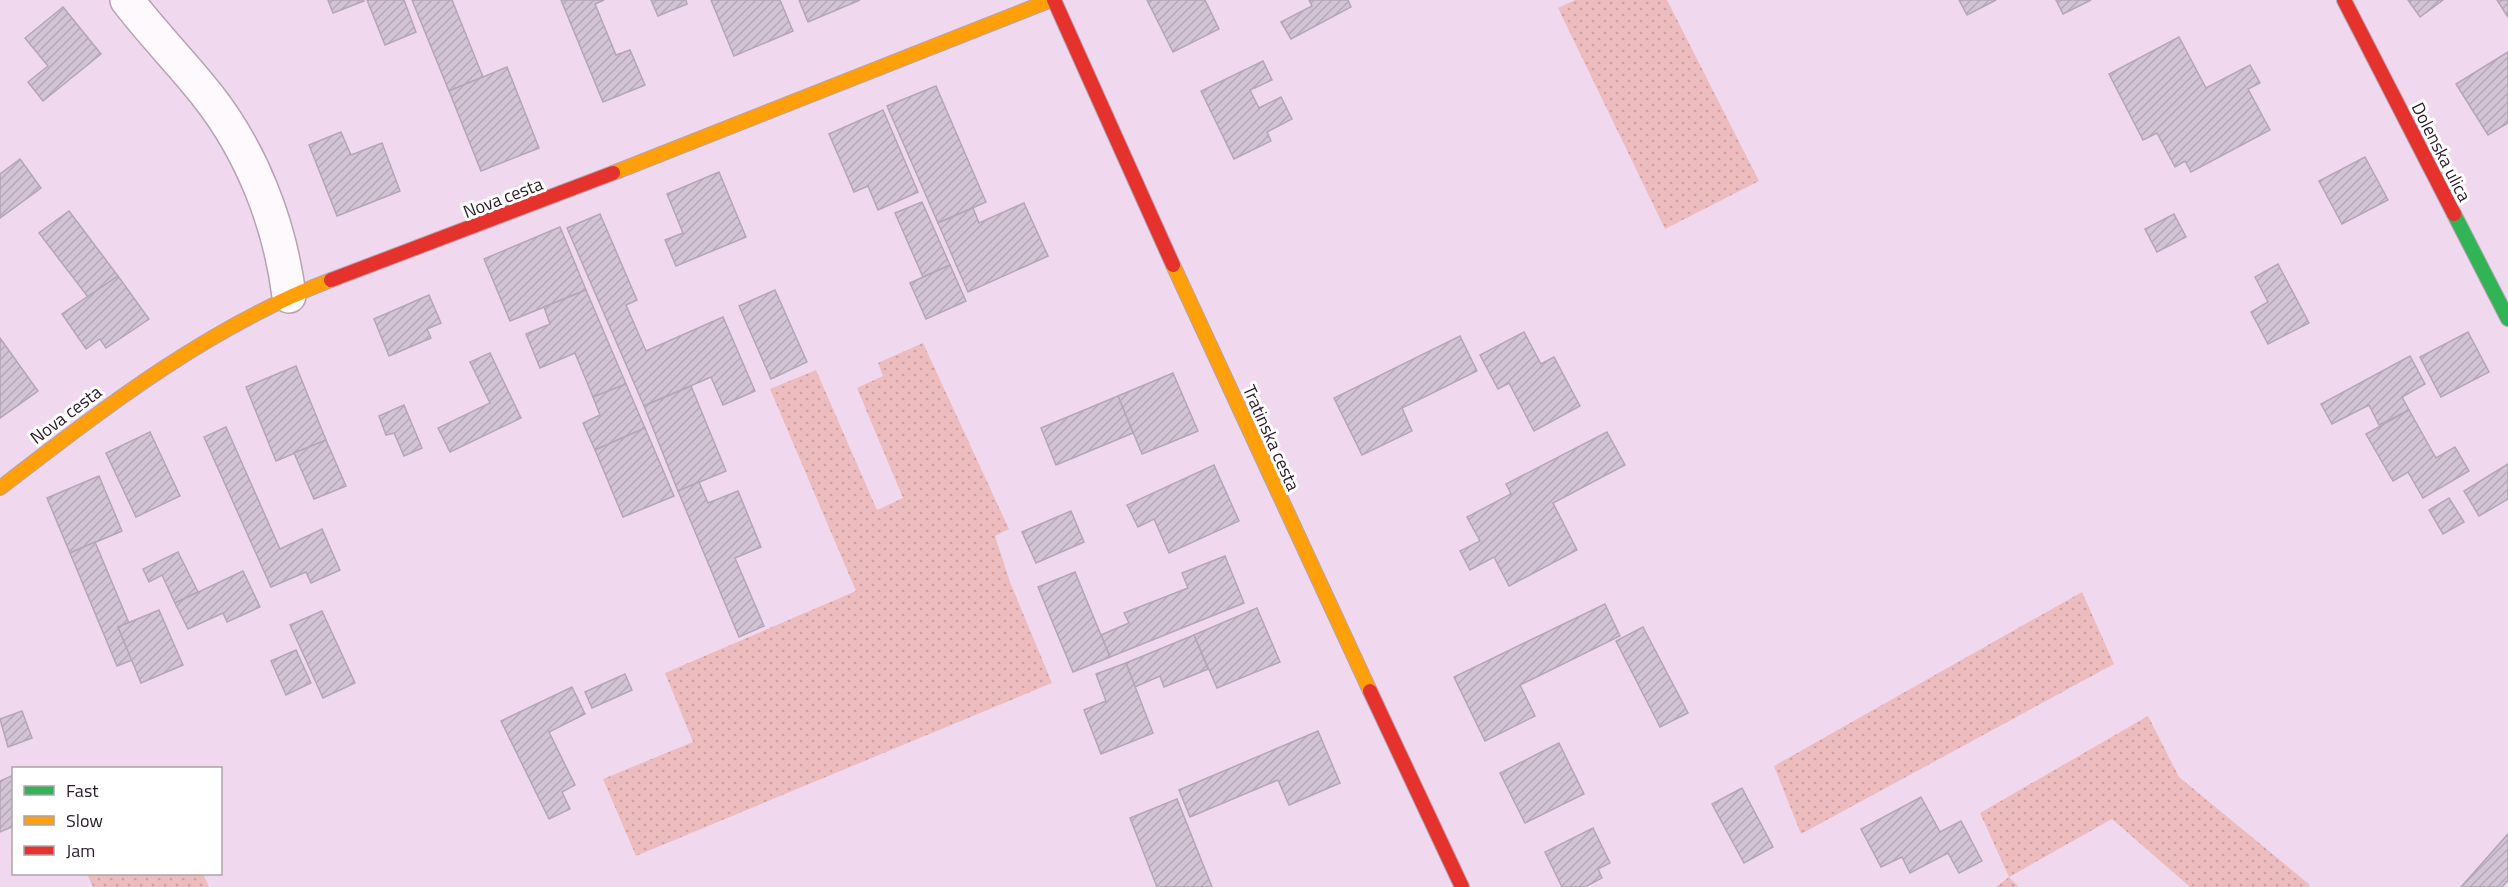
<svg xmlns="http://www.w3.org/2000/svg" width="2508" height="887" font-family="'Titillium Web',sans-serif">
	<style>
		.green { fill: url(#green-dots) }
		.building { fill: url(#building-hatch); stroke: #b4a5b7; stroke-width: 1.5 }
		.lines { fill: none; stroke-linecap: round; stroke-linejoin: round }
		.street-casing { stroke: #b5a3b3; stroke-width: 36 }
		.fast-casing { stroke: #b5a3b3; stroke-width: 16 }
		.slow-casing { stroke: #b5a3b3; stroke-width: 16 }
		.jam-casing { stroke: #b5a3b3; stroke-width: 16 }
		.street { stroke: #fdf9fc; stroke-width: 33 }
		.fast { stroke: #30b455; stroke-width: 14 }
		.slow { stroke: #ff9f0a; stroke-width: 14 }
		.jam { stroke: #e5322d; stroke-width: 14 }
		.labels { text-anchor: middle; stroke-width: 6; stroke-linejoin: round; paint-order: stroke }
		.street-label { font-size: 18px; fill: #2b1b29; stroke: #fff }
	</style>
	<defs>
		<pattern id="green-dots" width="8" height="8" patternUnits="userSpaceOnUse" patternTransform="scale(1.5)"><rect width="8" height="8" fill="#edbcbf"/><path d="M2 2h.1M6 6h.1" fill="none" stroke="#cba1a4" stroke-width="1.8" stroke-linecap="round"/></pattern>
		<pattern id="building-hatch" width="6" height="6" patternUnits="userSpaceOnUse" patternTransform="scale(1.5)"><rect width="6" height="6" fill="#d3c4d5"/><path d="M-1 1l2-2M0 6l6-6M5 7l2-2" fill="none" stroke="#b5a8b7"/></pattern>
	</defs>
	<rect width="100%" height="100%" fill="#f0d9ee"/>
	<g class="green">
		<polygon points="1575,0 1667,0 1759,181 1665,229 1558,8"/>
		<polygon points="923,343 1009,529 995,536 1010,582 1052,683 636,856 603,779 693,742 665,673 856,591 770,389 816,370 877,510 903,498 857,388 883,376 878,363"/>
		<polygon points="2082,592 2114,664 1801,834 1774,766"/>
		<polygon points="2148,716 2179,777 2310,885 2308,887 2190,887 2112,819 2009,877 2019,887 1996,887 2009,877 1980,813"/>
		<polygon points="87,874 203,874 209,887 93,887"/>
	</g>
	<g class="building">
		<polygon points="328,0 363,0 364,1 333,13"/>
		<polygon points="367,0 404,0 416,32 385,45"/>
		<polygon points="412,0 452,0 483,77 449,91"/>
		<polygon points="561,0 604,0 595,4 616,55 630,50 645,85 603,102"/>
		<polygon points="651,0 686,0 687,4 658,16"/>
		<polygon points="711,0 780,0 793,31 734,56"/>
		<polygon points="799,0 860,0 808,22"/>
		<polygon points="1147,0 1205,0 1219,29 1173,52"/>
		<polygon points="1309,0 1348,0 1351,7 1291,39 1281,22 1312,6"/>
		<polygon points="1959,0 1996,0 1967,15"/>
		<polygon points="2056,0 2091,0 2063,14"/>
		<polygon points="2408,0 2443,0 2420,17"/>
		<polygon points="2497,0 2508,0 2508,17"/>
		<polygon points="63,7 101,54 43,101 28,82 48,66 25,38"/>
		<polygon points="2179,37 2206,88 2250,65 2260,83 2248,89 2270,130 2191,172 2185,161 2175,167 2157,133 2143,140 2109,74"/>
		<polygon points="2508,52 2508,123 2488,135 2456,84"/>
		<polygon points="1263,61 1272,80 1250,90 1259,108 1281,97 1292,119 1267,132 1271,141 1234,159 1201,91"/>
		<polygon points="507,67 539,148 481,171 449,91"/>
		<polygon points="936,86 986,202 938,223 887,106"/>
		<polygon points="883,110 918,192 878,210 868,186 854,192 829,134"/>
		<polygon points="341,132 351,155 382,143 400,191 337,216 309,145"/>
		<polygon points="2365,157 2388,200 2342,224 2319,181"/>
		<polygon points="20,159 41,188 0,218 0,174"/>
		<polygon points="719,172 746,237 676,266 665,240 683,233 667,194"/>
		<polygon points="922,202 950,265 923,277 895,213"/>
		<polygon points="1024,203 1048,256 968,292 938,223 973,208 979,223"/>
		<polygon points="69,211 118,276 88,297 39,233"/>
		<polygon points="600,214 637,300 626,305 646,351 723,317 755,391 723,405 711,377 644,406 567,228"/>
		<polygon points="2174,214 2186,237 2157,252 2145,229"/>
		<polygon points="560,227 586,290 510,321 484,259"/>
		<polygon points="2278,264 2309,323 2268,344 2251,312 2268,302 2255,277"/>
		<polygon points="950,265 966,301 926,319 910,283"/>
		<polygon points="118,276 149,319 106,348 100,339 86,349 62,314"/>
		<polygon points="586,290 626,384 593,397 575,353 540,368 526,334 550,324 544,307"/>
		<polygon points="775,290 807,362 771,379 739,306"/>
		<polygon points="429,295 441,323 427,329 431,338 389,356 374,319"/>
		<polygon points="1524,332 1541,364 1554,357 1580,406 1534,431 1509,383 1498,389 1480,355"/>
		<polygon points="2468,332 2489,372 2441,397 2420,357"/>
		<polygon points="1460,336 1477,371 1402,408 1412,431 1362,455 1334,398"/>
		<polygon points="0,338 38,391 0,418"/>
		<polygon points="490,353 521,418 450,452 438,428 490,403 470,362"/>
		<polygon points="2410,356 2425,384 2402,397 2409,410 2379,425 2369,405 2332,424 2321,404"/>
		<polygon points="296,366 326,440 276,461 246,387"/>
		<polygon points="1173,373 1198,431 1142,454 1118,396"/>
		<polygon points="626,384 645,428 595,450 583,423 600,415 593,397"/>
		<polygon points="691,386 726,471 678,491 644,406"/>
		<polygon points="1118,396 1133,433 1056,465 1041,428"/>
		<polygon points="404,405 422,448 404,456 394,433 386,435 379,416"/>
		<polygon points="2409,410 2436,458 2455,447 2469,471 2423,498 2408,472 2393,481 2366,434"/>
		<polygon points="226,427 280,549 322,529 340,570 311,583 306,572 271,587 204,437"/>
		<polygon points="645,428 674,496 623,517 595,450"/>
		<polygon points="150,432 180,496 136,517 106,453"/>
		<polygon points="1607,432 1625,465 1553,503 1577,550 1509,586 1494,557 1470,570 1460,551 1480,541 1467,517 1511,494 1506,484"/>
		<polygon points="326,440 346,486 314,499 294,453"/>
		<polygon points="2508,464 2508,499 2479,516 2464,491"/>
		<polygon points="1214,465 1239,521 1169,553 1154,519 1138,527 1127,505"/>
		<polygon points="99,476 122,531 70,553 47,498"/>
		<polygon points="699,482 708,503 738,491 761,547 735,558 764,626 739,637 678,491"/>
		<polygon points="2449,498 2464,522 2443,534 2429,510"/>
		<polygon points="1071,511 1084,542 1036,563 1022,532"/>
		<polygon points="95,542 129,623 118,627 132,660 117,666 70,553"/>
		<polygon points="178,552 198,592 175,603 162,575 149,582 143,569"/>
		<polygon points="1225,556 1244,603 1110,657 1101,635 1129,623 1124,613 1188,588 1182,573"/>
		<polygon points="243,571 260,607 227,622 223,613 188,629 175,603"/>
		<polygon points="1075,572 1110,657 1073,672 1038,587"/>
		<polygon points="1605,604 1620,636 1520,685 1535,716 1485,741 1454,677"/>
		<polygon points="1257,608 1280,662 1217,688 1194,635"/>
		<polygon points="159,610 183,665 141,683 118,627"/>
		<polygon points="322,611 355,683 323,698 290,625"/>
		<polygon points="1643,627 1688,713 1660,727 1616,641"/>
		<polygon points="1194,635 1208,669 1164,687 1160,676 1135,687 1126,663"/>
		<polygon points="296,650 311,683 286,695 271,661"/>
		<polygon points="1126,663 1153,733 1101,754 1084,710 1106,701 1096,674"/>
		<polygon points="625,674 632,690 592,708 585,692"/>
		<polygon points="572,687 585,714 549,732 575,785 562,792 570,809 549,819 501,721"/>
		<polygon points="22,711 32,738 8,747 0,719"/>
		<polygon points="1318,731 1340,783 1289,805 1278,780 1190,817 1179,790"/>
		<polygon points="1559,743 1584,794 1525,823 1500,773"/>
		<polygon points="14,775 14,826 0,832 0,781"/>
		<polygon points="1742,788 1773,847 1744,863 1712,804"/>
		<polygon points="1921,797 1940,832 1961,821 1982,861 1959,873 1948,853 1910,873 1902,857 1881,867 1861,829"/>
		<polygon points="1177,799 1212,887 1157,887 1130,818"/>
		<polygon points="1593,828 1610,863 1598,869 1602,878 1585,887 1562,887 1545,852"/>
		<polygon points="2508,834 2508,880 2502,887 2461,887"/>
	</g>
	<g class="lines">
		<g class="street-casing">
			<path id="street" d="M127,0c25,33 54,62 80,95 45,57 73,129 82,201"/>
		</g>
		<g class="fast-casing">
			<polyline id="fast" points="2454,214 2508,319"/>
		</g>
		<g class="slow-casing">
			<g id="slow">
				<polyline points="613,173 1051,0"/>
				<polyline points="1173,265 1370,691"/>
				<path d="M0,488c103,-79 209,-162 331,-208"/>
			</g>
		</g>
		<g class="jam-casing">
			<g id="jam">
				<polyline points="1054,0 1173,265"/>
				<polyline points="2344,0 2454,214"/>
				<polyline points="331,280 613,173"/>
				<polyline points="1370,691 1462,887"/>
			</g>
		</g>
		<use href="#street" class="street"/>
		<use href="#fast" class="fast"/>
		<use href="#slow" class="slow"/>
		<use href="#jam" class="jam"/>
	</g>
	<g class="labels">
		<g class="street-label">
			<text transform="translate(2441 152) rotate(63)" y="6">Dolenska ulica</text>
			<text transform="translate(503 198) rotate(-21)" y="6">Nova cesta</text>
			<text transform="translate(66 415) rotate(-37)" y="6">Nova cesta</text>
			<text transform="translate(1271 438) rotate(66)" y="6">Tratinska cesta</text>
		</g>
	</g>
	<rect x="12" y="767" width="210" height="108" fill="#ffffff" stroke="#aaa4a9" stroke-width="1.5"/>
	<rect x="24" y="786" width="30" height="9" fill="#30b455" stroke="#aaa4a9" stroke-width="1.5"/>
	<text x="66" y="797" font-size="18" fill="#2b1b29">Fast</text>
	<rect x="24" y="816" width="30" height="9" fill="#ff9f0a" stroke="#aaa4a9" stroke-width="1.5"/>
	<text x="66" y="827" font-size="18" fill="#2b1b29">Slow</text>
	<rect x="24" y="846" width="30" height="9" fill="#e5322d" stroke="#aaa4a9" stroke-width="1.5"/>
	<text x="66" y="857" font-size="18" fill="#2b1b29">Jam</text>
</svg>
